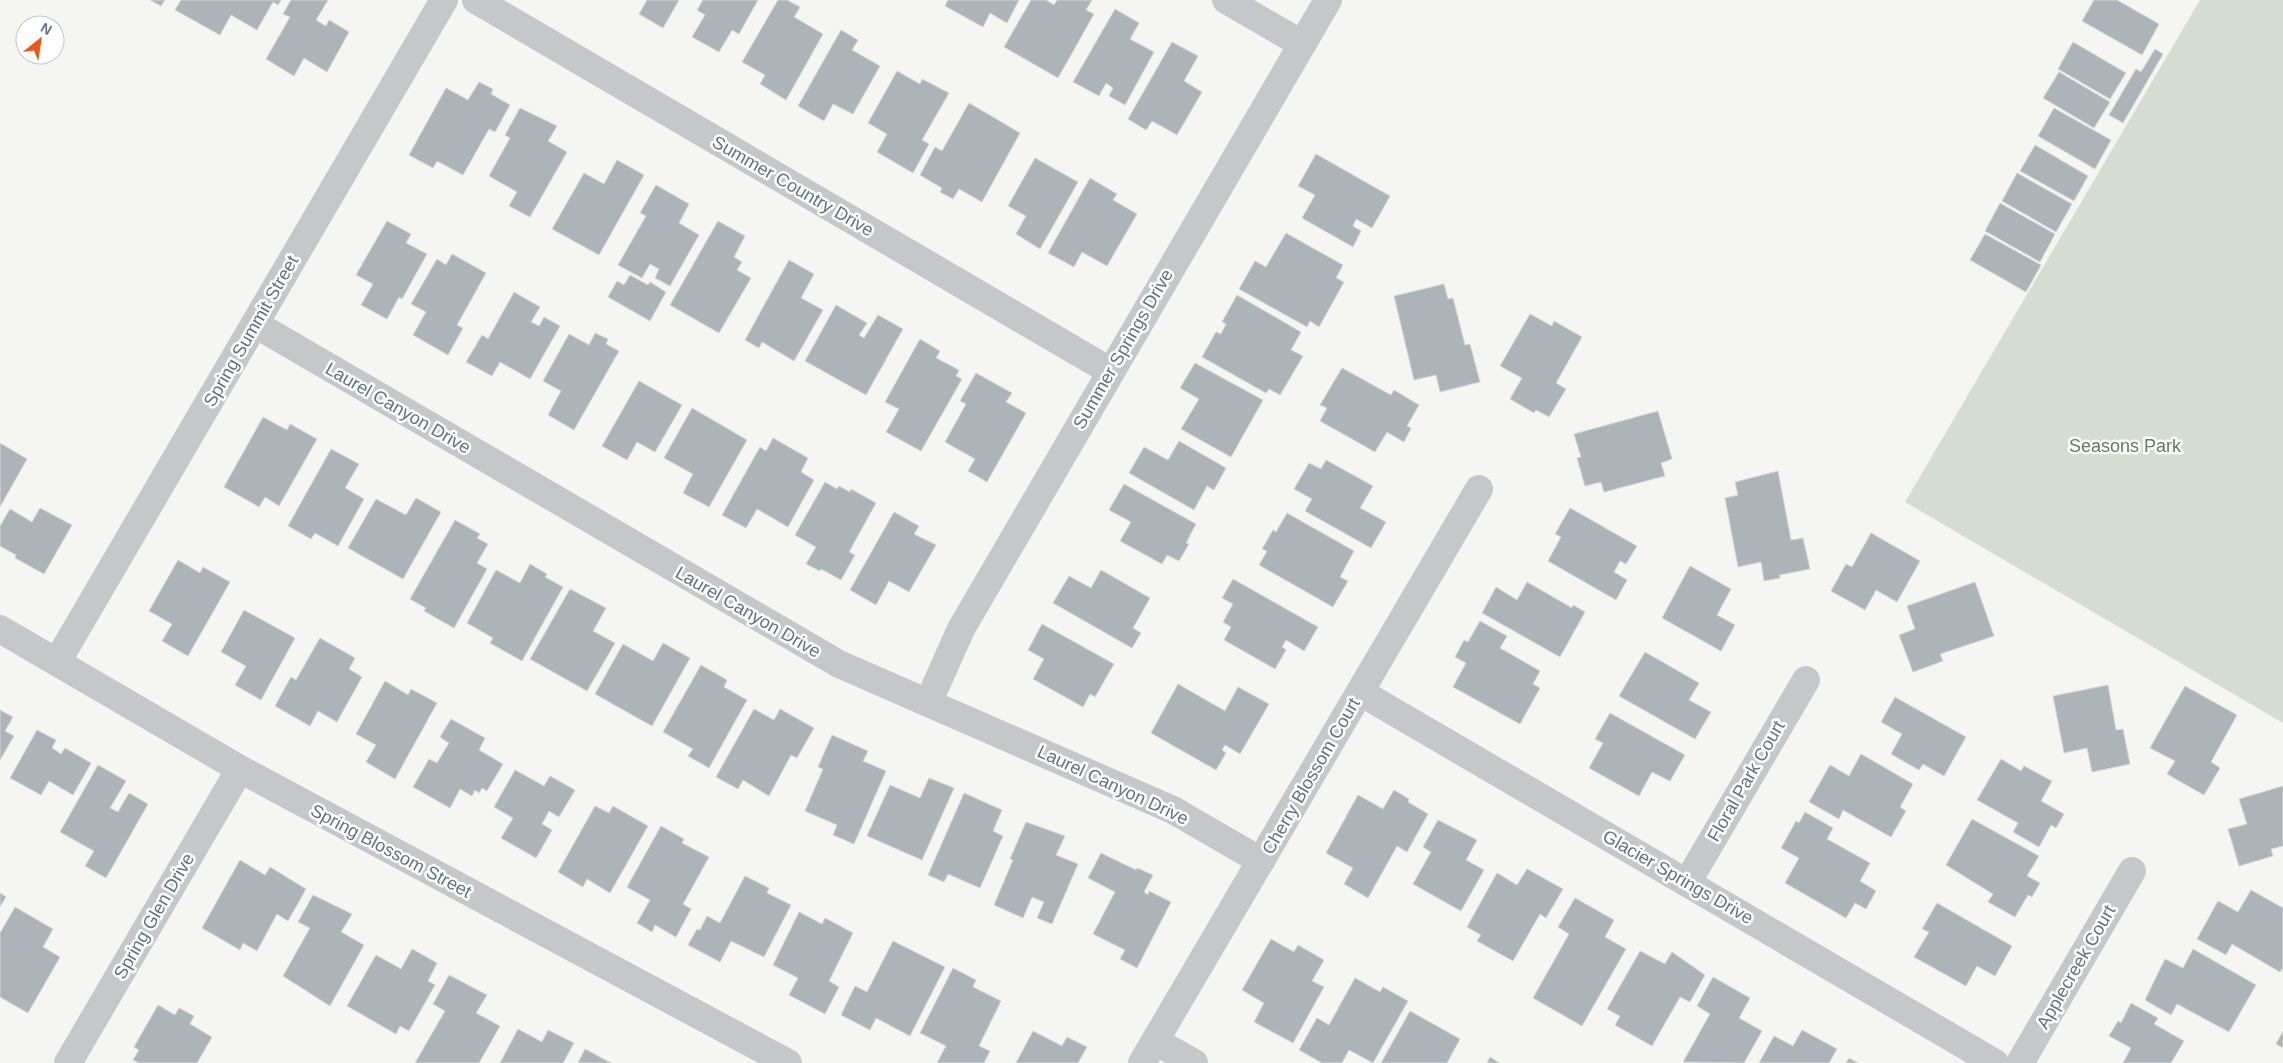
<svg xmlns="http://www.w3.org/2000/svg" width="2283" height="1063" font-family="Helvetica,sans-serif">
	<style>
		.green { fill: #d5ddd2 }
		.building { fill: #acb4ba; stroke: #d6d6d4 }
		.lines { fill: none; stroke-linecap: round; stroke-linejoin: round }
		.street { stroke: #c4c8cb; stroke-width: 28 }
		.labels { text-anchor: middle; stroke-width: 5; stroke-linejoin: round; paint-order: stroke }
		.street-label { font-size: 18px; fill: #627384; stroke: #fff }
		.park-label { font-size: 18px; fill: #657b61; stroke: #fff }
	</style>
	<rect width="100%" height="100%" fill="#f5f5f1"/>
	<polygon class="green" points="2200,0 2283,0 2283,723 1905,502"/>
	<g class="building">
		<polygon points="150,0 165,0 161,6"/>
		<polygon points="181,0 281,0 278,5 273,2 257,30 231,15 220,35 175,10"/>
		<polygon points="291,0 328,0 316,20 326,26 329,20 349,32 327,72 304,58 294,76 266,59 290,17 283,14"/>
		<polygon points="647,0 679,0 663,28 639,14"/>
		<polygon points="703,0 758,0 739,34 732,30 719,52 692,37 705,15 697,10"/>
		<polygon points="778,0 787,0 800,7 794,17 823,34 786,100 760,84 765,75 742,62"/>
		<polygon points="948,0 1019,0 1007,23 990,13 983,27 945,6"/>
		<polygon points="1031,0 1046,0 1054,5 1057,0 1092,0 1086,10 1094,14 1058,78 1004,47"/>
		<polygon points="2094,0 2117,0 2159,24 2142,55 2082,21"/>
		<polygon points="1115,9 1139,23 1130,39 1154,52 1125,105 1109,96 1113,88 1106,83 1099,96 1073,82"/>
		<polygon points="841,30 858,40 852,50 880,66 853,114 833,104 824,121 798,106"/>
		<polygon points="1172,42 1198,56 1184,81 1202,92 1177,135 1152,121 1146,130 1128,119"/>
		<polygon points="2073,42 2126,73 2110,99 2058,69"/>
		<polygon points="2155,49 2163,54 2123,123 2109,115 2136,69 2141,72"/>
		<polygon points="897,71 920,84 922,79 949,93 922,140 929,144 913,173 877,152 887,134 868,123"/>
		<polygon points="2059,72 2110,102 2094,128 2043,98"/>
		<polygon points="479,82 493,89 491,94 510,105 495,132 489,129 463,175 437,161 433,168 409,155 446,88 468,100"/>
		<polygon points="969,103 1020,133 982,202 959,189 953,199 940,192 942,188 920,175 935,147 942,151"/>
		<polygon points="520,108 557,126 548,141 567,152 530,217 509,206 517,192 489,176 510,138 505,135"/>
		<polygon points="2054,108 2111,140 2095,169 2038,136"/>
		<polygon points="2035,145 2088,176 2074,201 2020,171"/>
		<polygon points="1316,154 1390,196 1372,228 1356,219 1353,226 1361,231 1353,247 1302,218 1315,195 1298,186"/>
		<polygon points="1035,158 1078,182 1040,249 1016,234 1026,216 1008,206"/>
		<polygon points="617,160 644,175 599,255 552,229 584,173 604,184"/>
		<polygon points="2017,173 2072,204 2056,232 2002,201"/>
		<polygon points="1090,178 1117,194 1113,200 1137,214 1107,266 1082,252 1074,267 1048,253"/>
		<polygon points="656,185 689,204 679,223 699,235 670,286 655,278 659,269 650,264 642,278 618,265 646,216 640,213"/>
		<polygon points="2000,203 2055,234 2040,262 1985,231"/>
		<polygon points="387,221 411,234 406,243 427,254 402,299 399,297 387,319 361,305 373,284 356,275"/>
		<polygon points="718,221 745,236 734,257 742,262 737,270 751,278 719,333 670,305"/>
		<polygon points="1286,233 1343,265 1336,278 1344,282 1319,327 1310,321 1307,327 1239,289 1255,261 1266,267"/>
		<polygon points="1985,234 2041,265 2026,292 1970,260"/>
		<polygon points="452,254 486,273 457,325 463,328 448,355 413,335 426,312 411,304 437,259 446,265"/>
		<polygon points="789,260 814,274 801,298 823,310 794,361 762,342 759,348 745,340"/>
		<polygon points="630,275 648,285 650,282 666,292 650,321 608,297 617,281 624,285"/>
		<polygon points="1444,284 1448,299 1453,298 1465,345 1470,344 1480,382 1440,392 1436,375 1414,380 1394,296"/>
		<polygon points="514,292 540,307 531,322 539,326 544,317 560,326 530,379 500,362 492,376 466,362 482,335 488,339"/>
		<polygon points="1237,295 1301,332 1291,350 1303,356 1280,395 1269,389 1266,393 1202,357 1216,332 1221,334 1226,324 1222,322"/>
		<polygon points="836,305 867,323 859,335 864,338 878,315 903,329 866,395 805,361"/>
		<polygon points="1530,314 1552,326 1554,321 1582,337 1556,383 1566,389 1549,417 1536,410 1534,413 1510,399 1522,378 1500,366"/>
		<polygon points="595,333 608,339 606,344 619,351 574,430 548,415 561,391 543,381 569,334 589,345"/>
		<polygon points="920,339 940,351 936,358 959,370 956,376 962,379 921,451 886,432 899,409 885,402"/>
		<polygon points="1195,363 1263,400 1231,457 1181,429 1199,399 1180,388"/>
		<polygon points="1342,368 1391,395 1394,390 1419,405 1407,426 1411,428 1404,442 1387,432 1375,452 1320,421 1327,408 1320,405"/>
		<polygon points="976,373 1012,393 1006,402 1026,413 987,482 968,471 975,459 945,442 966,404 960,401"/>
		<polygon points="639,381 682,405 655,452 637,442 627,460 602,446"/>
		<polygon points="692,408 747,440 709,507 683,493 693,474 664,458"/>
		<polygon points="1658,411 1672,459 1661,463 1665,476 1604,492 1601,482 1585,486 1577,458 1581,457 1574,434"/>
		<polygon points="263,417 287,430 290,424 317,439 279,506 265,497 259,507 224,487"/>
		<polygon points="773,438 808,458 801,472 814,480 788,527 757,509 746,528 722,515 760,447 766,451"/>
		<polygon points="1179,441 1226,468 1214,490 1207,486 1194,510 1129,473 1144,447 1168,460"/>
		<polygon points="0,443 27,459 0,507"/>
		<polygon points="331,449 359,464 345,488 364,499 338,546 315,533 311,539 288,526"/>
		<polygon points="1326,460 1373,486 1360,508 1386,522 1371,548 1305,511 1312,499 1294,489 1309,463 1321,469"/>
		<polygon points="1778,471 1791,540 1803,538 1810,569 1779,575 1780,578 1764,581 1761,562 1738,567 1725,498 1738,495 1735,482"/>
		<polygon points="825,482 837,489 839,486 850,492 851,489 876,503 849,552 855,555 841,580 821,569 820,571 806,564 816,547 795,535"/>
		<polygon points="1124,484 1196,524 1186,543 1189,544 1179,561 1167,555 1162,564 1120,541 1131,522 1109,510"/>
		<polygon points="416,498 441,512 403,579 348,548 376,499 406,515"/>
		<polygon points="40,508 72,525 44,574 15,558 16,555 0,546 0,526 10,509 32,522"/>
		<polygon points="1570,508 1637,546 1626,564 1620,561 1614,572 1627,580 1616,600 1548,561 1561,537 1555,534"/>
		<polygon points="894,512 919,526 914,534 936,545 909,592 889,581 876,605 850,590"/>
		<polygon points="1287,513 1354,551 1340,577 1348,581 1333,607 1259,565 1267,551 1262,549 1273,530 1276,532"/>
		<polygon points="455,520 480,534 477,538 488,544 477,563 487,569 454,628 424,611 426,608 410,599"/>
		<polygon points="1871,533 1920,561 1897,602 1876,590 1865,610 1831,591 1846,564 1852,567"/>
		<polygon points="178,560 200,573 203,567 230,582 188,656 162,641 172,624 149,611"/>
		<polygon points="530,564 547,574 545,577 563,587 522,661 490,643 493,638 467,623 496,570 520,583"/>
		<polygon points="1690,566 1731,589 1717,615 1735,625 1721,651 1662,618"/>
		<polygon points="1101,570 1150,598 1133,628 1141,633 1132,648 1053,603 1069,576 1091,588"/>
		<polygon points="1233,579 1318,627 1304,651 1286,640 1282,647 1286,650 1275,669 1224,640 1231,627 1223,622 1233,604 1222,598"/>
		<polygon points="1527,582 1572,608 1573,605 1585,612 1560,657 1482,613 1496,587 1517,600"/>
		<polygon points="1975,582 1994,636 1940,654 1943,661 1913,672 1899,635 1915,629 1907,606"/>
		<polygon points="570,589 606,608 593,631 615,643 587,691 530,659"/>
		<polygon points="244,610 295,638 261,700 235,685 246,666 221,652"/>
		<polygon points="1480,621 1507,636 1500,648 1540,671 1533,684 1540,688 1520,724 1453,687 1466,663 1455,657 1464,640 1468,642"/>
		<polygon points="1042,624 1114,664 1095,697 1090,694 1083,707 1033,679 1044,659 1028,650"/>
		<polygon points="320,638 355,658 349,669 362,677 337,722 318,711 310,726 275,706 291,677 296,680"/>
		<polygon points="663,643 690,658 652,726 595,694 623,644 653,661"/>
		<polygon points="1645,652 1699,683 1689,700 1711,712 1695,739 1619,696"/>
		<polygon points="701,665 727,680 724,687 747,700 709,768 688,756 693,749 663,732"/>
		<polygon points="385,681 408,695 411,689 437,703 395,779 366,762 376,745 356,734"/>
		<polygon points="1178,684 1225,711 1238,687 1269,704 1240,754 1225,745 1222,750 1226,753 1216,770 1151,733"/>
		<polygon points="2108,685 2116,730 2123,729 2130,764 2092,772 2087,748 2064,753 2053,696"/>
		<polygon points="2185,686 2237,715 2211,762 2220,768 2204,795 2167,774 2175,761 2150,748"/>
		<polygon points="1895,697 1966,737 1944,776 1923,764 1919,770 1891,754 1902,734 1881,722"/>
		<polygon points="754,709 774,720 780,709 814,728 797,758 791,755 769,796 743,780 738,789 716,777"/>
		<polygon points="0,710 13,717 5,731 14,736 0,760"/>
		<polygon points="1610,713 1685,755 1670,781 1652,772 1639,796 1589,768 1603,743 1595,739"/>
		<polygon points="451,719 485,738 479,750 503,764 487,791 482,788 479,793 475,790 472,796 460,789 450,808 413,787 429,759 437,763 449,743 440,737"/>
		<polygon points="37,730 56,740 52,748 61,754 65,748 91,763 73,795 49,781 41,795 10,778"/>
		<polygon points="832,735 868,751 863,761 886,771 854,844 833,835 837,825 805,811 823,769 818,767"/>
		<polygon points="1861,754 1913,784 1900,807 1906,811 1891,837 1843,810 1839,819 1809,802 1830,765 1849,776"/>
		<polygon points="2001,759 2021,771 2024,766 2052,781 2041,801 2064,814 2056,828 2051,825 2039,847 2013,832 2018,823 1977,800"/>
		<polygon points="98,765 126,781 110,808 118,812 129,793 148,804 106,878 85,866 94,851 60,832"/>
		<polygon points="515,770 544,786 550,776 575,790 559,817 549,811 542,824 552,830 536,858 501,838 513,818 494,807"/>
		<polygon points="929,778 954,788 922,860 867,836 890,785 920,798"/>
		<polygon points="2283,786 2283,846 2271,849 2273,856 2239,866 2228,829 2247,824 2239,799"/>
		<polygon points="1394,790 1409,799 1408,802 1428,814 1407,852 1397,846 1368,898 1344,884 1353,868 1326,853 1358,795 1383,809"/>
		<polygon points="964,793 1002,810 993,831 1003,836 980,888 948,874 944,882 928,875"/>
		<polygon points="595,806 609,813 613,806 648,826 610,893 587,879 583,887 558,872"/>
		<polygon points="1805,812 1833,828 1827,839 1870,863 1860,881 1876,891 1866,909 1855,903 1846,918 1785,883 1799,858 1781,848 1796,821 1799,823"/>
		<polygon points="1972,819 2039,856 2027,876 2040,883 2032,897 2028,895 2015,917 1988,902 1993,894 1946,865"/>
		<polygon points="1438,820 1477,840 1466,860 1484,870 1461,911 1413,884 1431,852 1423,847"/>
		<polygon points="1026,822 1065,836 1056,855 1078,864 1052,924 1037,918 1044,902 1032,897 1023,918 994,905 1013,860 1010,859"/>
		<polygon points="661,826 684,839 682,843 709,857 683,904 691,909 676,937 655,925 652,932 637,923 650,900 627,887"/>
		<polygon points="1101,853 1136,870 1137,868 1153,875 1144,892 1148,895 1149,891 1171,902 1137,968 1120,959 1125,950 1093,934 1115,892 1088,878"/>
		<polygon points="240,860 265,875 270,867 306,889 288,921 277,914 257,951 243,943 240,950 202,928"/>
		<polygon points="1527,869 1563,889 1546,918 1540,914 1513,961 1477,941 1481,935 1467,927 1497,873 1517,885"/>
		<polygon points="745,876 769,888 767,893 791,905 764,957 731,941 720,962 688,945 697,929 700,930 707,916 720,923"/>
		<polygon points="2251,890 2283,908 2283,967 2280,972 2232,944 2226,955 2197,939 2218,901 2238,912"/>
		<polygon points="0,893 6,897 0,907"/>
		<polygon points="313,895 352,914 341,932 364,945 330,1006 283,976 310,928 298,922"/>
		<polygon points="1575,898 1614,920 1605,937 1626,949 1582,1026 1533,998 1569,934 1558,927"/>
		<polygon points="1937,903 2012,946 1995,976 1977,966 1966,986 1914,957 1929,932 1922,929"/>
		<polygon points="15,907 53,929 43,947 60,957 28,1013 0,997 0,933"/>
		<polygon points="799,912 822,924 825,918 853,933 829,981 839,987 825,1014 789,995 798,978 773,965"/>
		<polygon points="1271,939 1294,952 1298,945 1324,960 1312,981 1324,987 1293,1043 1254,1022 1264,1003 1242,990"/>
		<polygon points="893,941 945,967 910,1036 876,1018 870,1030 841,1015 855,986 867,992"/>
		<polygon points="412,949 437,963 428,981 435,985 409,1031 400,1026 396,1034 347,1006 376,955 401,969"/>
		<polygon points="2193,949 2256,985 2229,1032 2177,1004 2171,1015 2145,1000 2165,959 2183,968"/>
		<polygon points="1640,951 1665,964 1672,952 1705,975 1690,1002 1680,997 1652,1046 1615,1025 1620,1016 1607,1009"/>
		<polygon points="953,968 976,980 973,987 1001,1001 979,1046 990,1051 984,1063 937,1063 946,1046 920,1033"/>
		<polygon points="449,975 487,995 476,1013 500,1026 479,1063 415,1063 445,1011 433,1004"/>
		<polygon points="1713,977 1750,998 1739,1018 1762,1031 1744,1063 1683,1062 1710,1014 1697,1006"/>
		<polygon points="1355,978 1380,992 1383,987 1408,1001 1373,1063 1349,1050 1342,1063 1322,1063 1299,1050 1317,1018 1329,1025"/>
		<polygon points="2131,1003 2158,1018 2154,1024 2184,1041 2171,1063 2123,1063 2131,1048 2109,1036 2118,1021 2121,1023"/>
		<polygon points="158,1005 175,1015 179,1008 194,1016 190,1024 212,1037 197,1063 139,1063 133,1060 139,1050 134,1047"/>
		<polygon points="1410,1011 1460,1039 1447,1063 1381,1063"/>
		<polygon points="518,1029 542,1042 548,1030 574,1043 563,1063 500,1063"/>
		<polygon points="1802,1030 1837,1049 1829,1063 1759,1063 1774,1036 1793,1046"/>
		<polygon points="1033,1031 1062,1046 1067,1037 1087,1047 1078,1063 1016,1063"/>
		<polygon points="2283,1031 2283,1048 2276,1044"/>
		<polygon points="585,1049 611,1063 578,1063"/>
		<polygon points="1490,1057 1499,1063 1487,1063"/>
		<polygon points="1849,1058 1858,1063 1846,1063"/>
	</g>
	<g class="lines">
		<g class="street">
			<polyline points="476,0 1110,371"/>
			<polyline points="1226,0 1302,44"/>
			<polyline points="255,324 839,664 1173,810 1261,861"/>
			<polyline points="0,629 240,769 788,1063"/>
			<polyline points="57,662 444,0"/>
			<polyline points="1360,692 1995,1063"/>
			<polyline points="928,703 961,629 1328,0"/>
			<polyline points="1687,883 1806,680"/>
			<polyline points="1155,1041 1194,1063"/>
			<polyline points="68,1063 240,769"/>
			<polyline points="1142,1063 1479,489"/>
			<polyline points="2020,1063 2132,871"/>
		</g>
	</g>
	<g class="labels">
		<g class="street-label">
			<text transform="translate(793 186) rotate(30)" y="6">Summer Country Drive</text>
			<text transform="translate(251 331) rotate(-60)" y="6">Spring Summit Street</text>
			<text transform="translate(1123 349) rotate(-60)" y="6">Summer Springs Drive</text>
			<text transform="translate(398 408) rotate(30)" y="6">Laurel Canyon Drive</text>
			<text transform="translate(748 612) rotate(30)" y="6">Laurel Canyon Drive</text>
			<text transform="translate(1311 776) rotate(-60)" y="6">Cherry Blossom Court</text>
			<text transform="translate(1746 781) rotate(-60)" y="6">Floral Park Court</text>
			<text transform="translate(1113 785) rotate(25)" y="6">Laurel Canyon Drive</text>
			<text transform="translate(391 851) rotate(28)" y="6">Spring Blossom Street</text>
			<text transform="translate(1678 877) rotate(30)" y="6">Glacier Springs Drive</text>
			<text transform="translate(154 916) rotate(-60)" y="6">Spring Glen Drive</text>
			<text transform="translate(2076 967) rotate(-60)" y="6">Applecreek Court</text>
		</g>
		<g class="park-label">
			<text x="2125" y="452">Seasons Park</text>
		</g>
	</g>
	<g transform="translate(40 40) rotate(30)"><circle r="24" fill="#ffffff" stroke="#c0c7ce"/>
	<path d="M0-4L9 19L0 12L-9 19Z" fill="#ed5519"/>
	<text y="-8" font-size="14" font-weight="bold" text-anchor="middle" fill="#627384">N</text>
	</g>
</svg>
